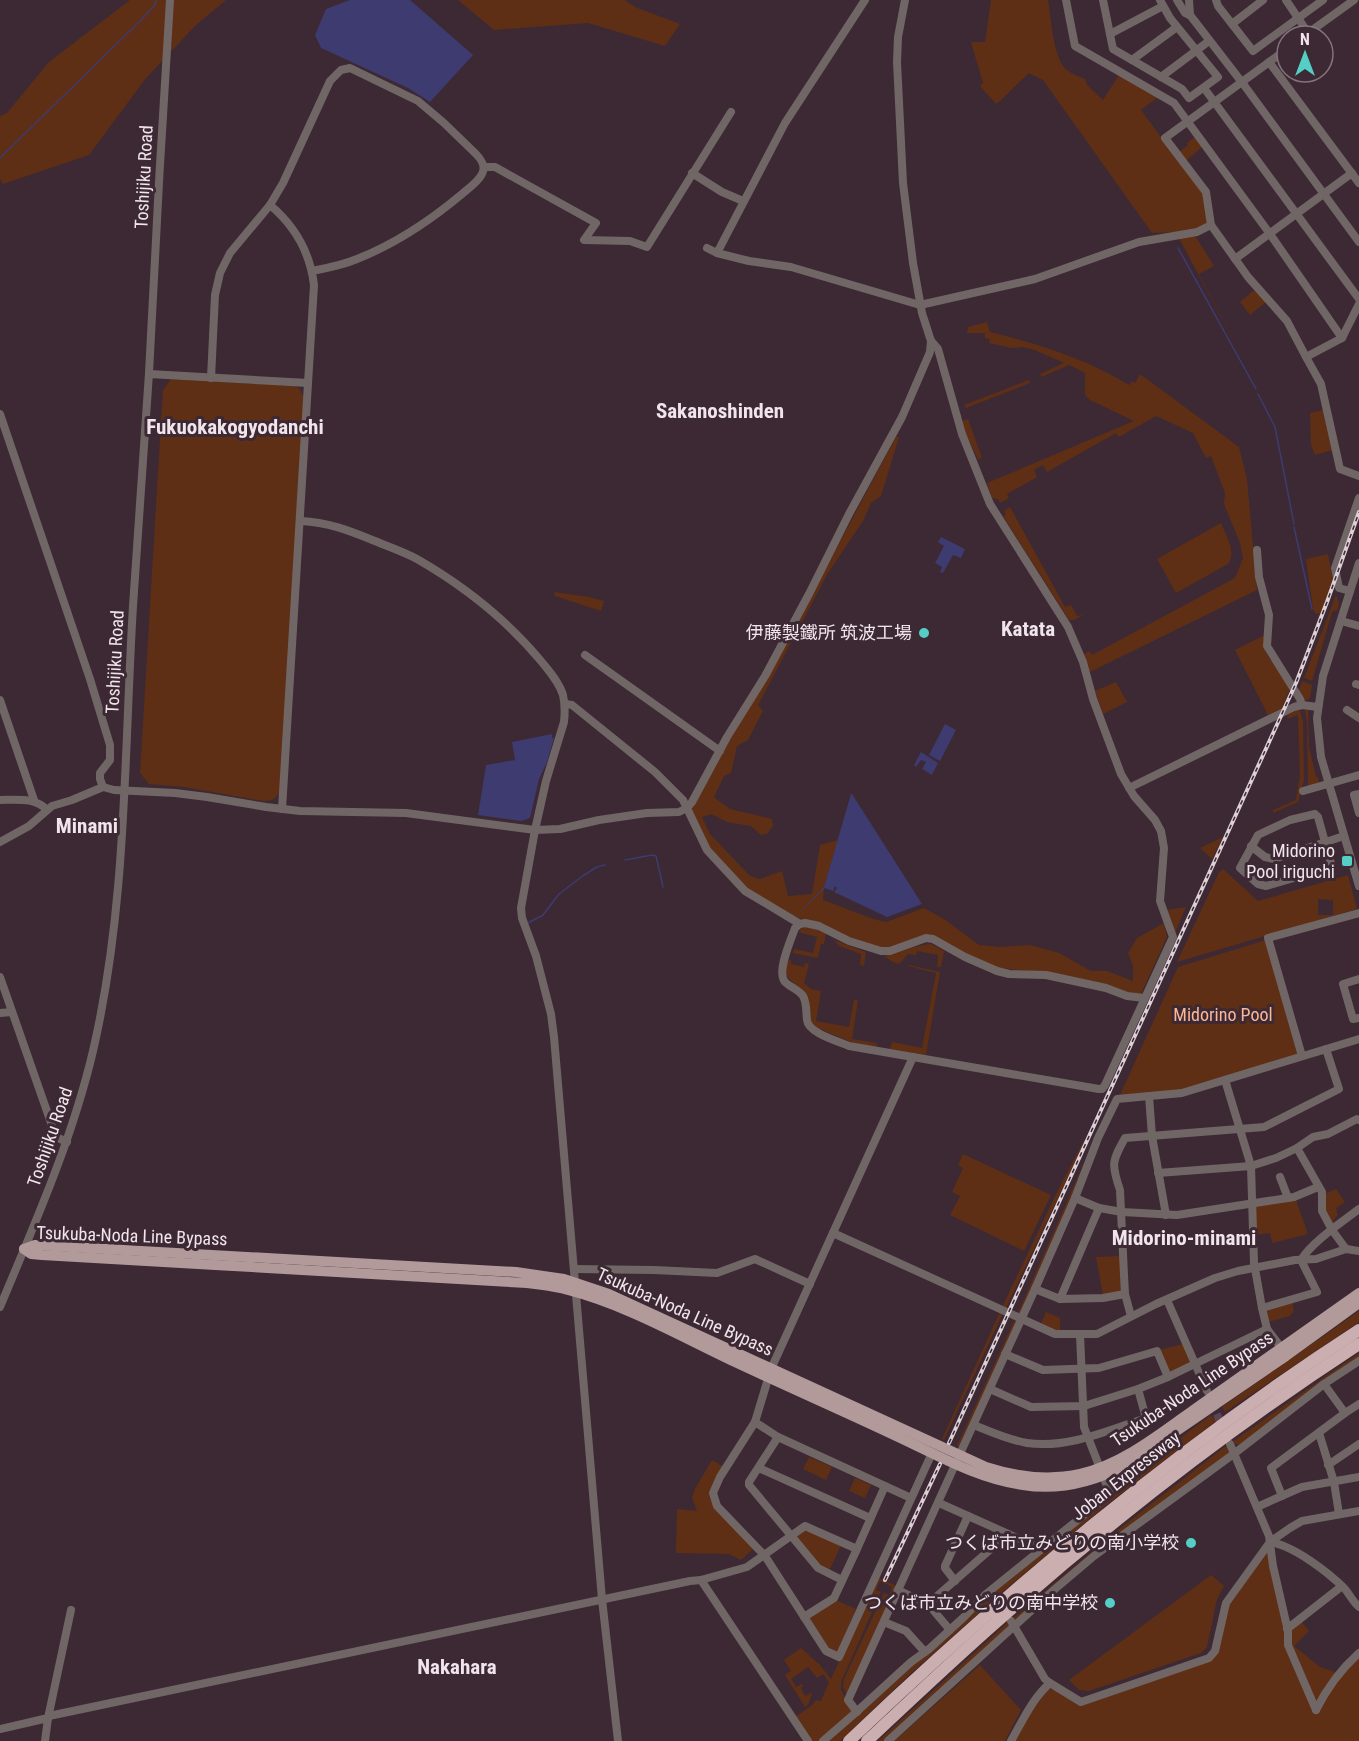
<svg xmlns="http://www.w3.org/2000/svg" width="1359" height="1741" font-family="'Roboto Condensed','Noto Sans JP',sans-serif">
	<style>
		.green { fill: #5e2f15; fill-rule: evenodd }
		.water { fill: #3d3b6f }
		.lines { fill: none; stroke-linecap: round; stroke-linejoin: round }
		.stream { stroke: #3d3b6f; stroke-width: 1.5 }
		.minor-tunnel { stroke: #57454f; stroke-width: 8; stroke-dasharray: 8 4; stroke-linecap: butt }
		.minor { stroke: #716666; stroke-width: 8 }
		.major { stroke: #b29a9b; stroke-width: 10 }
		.highway { stroke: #cbafb0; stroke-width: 12 }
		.rail-casing { stroke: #dccfd5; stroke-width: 4 }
		.rail { stroke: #3c2934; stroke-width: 1.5; stroke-dasharray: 4.5; stroke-linecap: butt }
		.poi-dot { fill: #55cec6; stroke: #3c2934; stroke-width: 2 }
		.labels { text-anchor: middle; stroke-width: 6; stroke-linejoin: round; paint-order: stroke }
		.street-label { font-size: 18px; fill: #f1e5eb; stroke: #3c2934 }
		.poi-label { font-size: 18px; fill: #f1e5eb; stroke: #3c2934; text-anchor: end }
		.park-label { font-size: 18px; fill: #fcb795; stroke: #3c2934 }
		.quarter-label { font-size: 21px; font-weight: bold; fill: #f1e5eb; stroke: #3c2934 }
	</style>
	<rect width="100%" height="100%" fill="#3c2934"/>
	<g class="green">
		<polygon points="130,0 226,0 196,25 146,78 89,155 3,184 0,179 0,116 7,113 49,62"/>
		<polygon points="458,0 625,0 635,7 680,24 665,46 588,23 494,30"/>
		<path d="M991,0h57c3,17 5,61 20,71 5,3 12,6 17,8l2,6 16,15 16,-25 39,22 -17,13 62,84 6,28 -14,7v-1l-20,4 -23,1 -109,-153 -14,-7 -29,28 -4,3 -16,-18 3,-3 -12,-41h14z"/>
		<polygon points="1195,137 1202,147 1186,161 1179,152 1188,145 1187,143"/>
		<polygon points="1194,234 1214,266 1199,274 1249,369 1179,238"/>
		<polygon points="1254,290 1266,302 1250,315 1240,302"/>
		<path d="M987,322l3,10c49,12 96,27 139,53l3,-4 3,2 5,-9 99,73 8,32 10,111 -167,82 -6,-18 5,-3 3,4 143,-77 8,-20 -3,-15 -16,-39 1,-11 -14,-37 -5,2 -13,-25 -37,-17 -37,21 -3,-4 -69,39 -4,-7 -9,5 3,7 -30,17 2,4 -9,5 -2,-4 -6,-1 -5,-15 147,-62 -44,-21 -5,-5v-22l-16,-8 -27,12 -2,-3 24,-11 -29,-13 -12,-3 -12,1 -22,-5 1,-4 -5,-1v-5h-18l1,-6z"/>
		<path d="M171,379l122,7 6,2 5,10 -24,393c-5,8 -7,10 -17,10l-79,-14 -35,-3 -9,-11 23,-383z"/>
		<polygon points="1029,380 1030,383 966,408 964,405"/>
		<polygon points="1324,410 1333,450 1315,455 1311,445 1310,413"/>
		<polygon points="968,419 982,458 978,459 967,436 962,421"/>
		<polygon points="896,437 899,437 881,496 871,503 863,521 828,573 758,705 763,711 748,740 737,746 731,773 724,776 714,797 730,809 772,819 773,826 767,834 761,835 751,826 727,822 711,814 702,817 710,834 750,876 760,879 782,871 788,896 812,894 820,845 838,840 824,887 823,900 873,919 886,922 924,908 944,919 979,945 1001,947 1030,945 1059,953 1091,971 1107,971 1133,981 1133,965 1128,953 1137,938 1164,923 1167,937 1141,994 1135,995 1047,973 998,968 961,952 929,934 891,948 880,948 842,935 820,923 790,916 747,889 710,848 692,812 692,808 730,739 774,665"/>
		<polygon points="1010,507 1065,607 1071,605 1077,616 1081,615 1082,616 1074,620 1069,620 1003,516 1006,515 1004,511"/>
		<path d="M1221,523c5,13 16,29 7,41l-52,29 -19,-34z"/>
		<polygon points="1328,554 1333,580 1321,613 1316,614 1313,609 1306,559"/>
		<polygon points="554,592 589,597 604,601 601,611 555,596"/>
		<polygon points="1336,595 1339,604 1337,610 1332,612 1312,681 1304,678"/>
		<polygon points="1265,635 1264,645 1266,653 1290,689 1282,708 1268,715 1235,650"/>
		<polygon points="1302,681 1312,685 1310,698 1307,700 1304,700 1298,692"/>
		<polygon points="1116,682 1127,702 1103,714 1095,691"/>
		<polygon points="1305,709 1308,710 1309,747 1316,777 1318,777 1319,784 1308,786 1307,723"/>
		<polygon points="1297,710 1300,711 1303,721 1304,780 1298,802 1273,813 1273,810 1296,800 1300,775 1298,715 1287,719 1288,715"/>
		<polygon points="1223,837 1212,859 1200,848"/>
		<path d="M1223,869l35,32 90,-26 9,34 -180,53 42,-90zM1318,899l15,1v15h-15z"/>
		<polygon points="1186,907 1175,933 1167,910"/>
		<polygon points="805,926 826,933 824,944 821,944 818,958 793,953 794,949 813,953 817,937 798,932"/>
		<polygon points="834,940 866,952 864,966 860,965 861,954 839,946"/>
		<polygon points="1266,940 1299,1053 1297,1055 1180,1091 1120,1095 1178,967"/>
		<path d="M931,944l13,7 -3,16h-4l1,-12 -21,-4 -1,4 -8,-1 -9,10 -6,-2 -9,-6c16,-3 30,-11 47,-12z"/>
		<path d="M790,960h1v4l13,3 1,-4 4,1 -5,19 7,6 10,2 -5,30 33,6 5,-27h4l-6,39 25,4 -1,4 -25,-5 -38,-16c-4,-10 -2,-20 -6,-30 -6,-12 -18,-12 -23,-26l3,-9z"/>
		<polygon points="909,965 940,972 926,1055 890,1049 892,1042 922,1048 936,973 908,966"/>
		<polygon points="1085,1139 1086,1139 1006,1308 1003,1305 1061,1184"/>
		<polygon points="963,1154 1051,1195 1024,1251 950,1215 960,1196 952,1192 963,1168 958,1165"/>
		<polygon points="1088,1154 1083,1174 1021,1313 1018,1313"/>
		<polygon points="1336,1189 1345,1202 1336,1208 1338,1215 1333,1220 1336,1224 1334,1226 1325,1212 1324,1194"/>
		<polygon points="1296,1200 1308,1234 1272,1243 1270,1233 1255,1235 1255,1205"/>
		<polygon points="1120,1256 1123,1291 1103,1295 1096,1257"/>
		<polygon points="1292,1301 1294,1311 1290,1316 1268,1322 1266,1309"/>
		<polygon points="1359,1311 1359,1322 1225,1412 1222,1407"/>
		<polygon points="1046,1312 1060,1318 1060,1332 1057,1332 1041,1324"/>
		<polygon points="1001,1313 1003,1313 944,1440 942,1439 999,1314"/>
		<polygon points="1015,1319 1017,1322 961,1446 957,1446"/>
		<polygon points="1183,1344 1190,1361 1189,1363 1171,1373 1168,1371 1159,1350"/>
		<polygon points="1359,1353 1359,1358 1240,1444 1238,1445 1232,1442"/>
		<polygon points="1211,1415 1216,1421 1106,1505 994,1599 990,1595 1115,1492 1130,1479 1133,1474"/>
		<polygon points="1227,1445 1230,1453 1015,1621 1012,1619 1114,1533"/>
		<polygon points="809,1457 832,1467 826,1480 803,1469"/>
		<polygon points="712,1460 724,1467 710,1493 754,1548 741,1560 729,1554 676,1553 677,1509 697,1511 692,1498 695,1489"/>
		<polygon points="855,1478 871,1485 865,1498 849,1491"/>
		<polygon points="804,1530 841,1545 829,1571 818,1565 796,1538 796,1535"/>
		<path d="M1268,1551l17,75 28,83 46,-52v84h-345l17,-32 16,-20c12,-1 24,11 34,17l130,-46 18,-56z"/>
		<polygon points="1211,1575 1224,1586 1217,1599 1207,1647 1201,1653 1089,1691 1079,1690 1069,1680"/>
		<polygon points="878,1578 897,1586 847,1695 843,1687 844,1679 884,1593 889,1595 892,1587 880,1581 876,1590 881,1592 841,1682 841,1690 853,1713 819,1741 810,1741 795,1717 811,1706 816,1700 821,1701 829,1682 823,1674 817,1678 808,1667 791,1679 796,1687 802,1684 803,1686 801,1688 805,1696 811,1693 812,1694 808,1705 805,1707 785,1675 791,1671 784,1660 801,1648 820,1665 831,1679"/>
		<polygon points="836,1600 856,1609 838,1652 828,1649 809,1619 809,1617"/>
		<polygon points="986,1600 990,1603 909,1675 840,1741 828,1741 983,1601"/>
		<polygon points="1009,1621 1010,1628 884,1741 878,1741"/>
		<polygon points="1301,1621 1309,1631 1294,1646 1320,1667 1338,1673 1315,1703 1289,1646 1289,1631"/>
		<polygon points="980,1665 1021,1710 1005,1741 894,1741"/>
	</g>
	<g class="water">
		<polygon points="350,0 410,0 473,55 430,102 408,88 321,48 315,35 326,9"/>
		<polygon points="941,537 965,549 961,558 953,555 943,573 940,572 942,567 935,563 944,546 938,542"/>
		<polygon points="945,724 956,730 940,761 929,755"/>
		<polygon points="552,734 552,738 554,738 547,762 539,779 530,818 521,821 478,815 486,765 515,760 512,742"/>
		<polygon points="921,752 938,763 932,775 922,769 926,762 921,760 916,767 914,765"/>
		<polygon points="851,794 852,794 922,904 887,917 834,892 837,888 835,886 833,891 825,888 795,917 824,887"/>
	</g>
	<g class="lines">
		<g class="stream">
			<polyline points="0,158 142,19 155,5 156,0"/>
			<polyline points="1178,248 1256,389"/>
			<polyline points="1258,394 1275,427 1294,524"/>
			<polyline points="1294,527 1312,609"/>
			<polyline points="625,860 652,855 656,856 663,887"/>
			<polyline points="528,923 543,915 559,894 584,875 597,867 605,865"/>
		</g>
		<polyline class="minor-tunnel" points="1212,1403 1223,1428"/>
		<g class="minor">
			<polyline points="1066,0 1075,46 1174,103 1270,234 1342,338"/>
			<polyline points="1103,0 1113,49 1182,89 1189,98 1218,77 1170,18 1160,0"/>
			<polyline points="1177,0 1185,13 1189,15"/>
			<polyline points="1189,0 1190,15 1244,85 1359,242"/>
			<polyline points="1216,0 1218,6 1253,51 1323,0"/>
			<polyline points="1286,0 1308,33"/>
			<polyline points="1232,24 1263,0"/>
			<polyline points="1110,34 1163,6"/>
			<polyline points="1304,36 1354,0"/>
			<polyline points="1132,60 1177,27"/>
			<polyline points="1269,62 1359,183"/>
			<polyline points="1161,77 1209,41"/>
			<polyline points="1204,88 1359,299"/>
			<polyline points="484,167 495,167 596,223 584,240 630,241 647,247 731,112"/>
			<polyline points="692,173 722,192 743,201"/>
			<path d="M270,205c25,21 40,47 44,80l-32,524"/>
			<polyline points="1211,225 1248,277 1287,321 1306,357 1321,384 1340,469 1359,476"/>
			<polyline points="707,248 717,253 749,261 791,267 920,305 1035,279 1139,242 1197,232 1211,225 1206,192 1165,138 1287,49"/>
			<polyline points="717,253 785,123 865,0"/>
			<polyline points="1235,259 1352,173"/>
			<polyline points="1306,357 1342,338 1359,304"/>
			<polyline points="149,374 308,383"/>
			<path d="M211,378l4,-83 5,-22 10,-20 40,-48 13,-22 47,-102 11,-11 9,-2 68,33 26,22 32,31c5,5 10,13 6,20 -4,8 -13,14 -20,20 -31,26 -67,50 -105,65 -14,6 -29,9 -45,12"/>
			<polyline points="0,414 90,679 110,745 110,760 100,773 100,779 103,787 114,790 175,793 207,797 266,807 300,811 406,813 535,830 560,829 599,820 647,813 679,812 687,808 692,802 727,737 765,676 809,594 849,514 902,417 930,352 931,341"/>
			<path d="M301,521c27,1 49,10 74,20 14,6 29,11 42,18 47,27 89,60 124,102 8,10 18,21 22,34 2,9 2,18 1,27l-18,59 -11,49 -14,78 1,10 14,38 15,58 3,23 48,562 16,142"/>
			<polyline points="1257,550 1259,577 1269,615 1267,646 1300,699 1302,705"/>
			<polyline points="1359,563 1323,676 1317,718 1321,757 1359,886"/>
			<polyline points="1350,591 1339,588 1335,568 1359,498"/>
			<polyline points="1341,621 1359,626"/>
			<polyline points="585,655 720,751"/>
			<polyline points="1356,684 1359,685"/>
			<polyline points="0,700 34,800"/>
			<polyline points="565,704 572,705 655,772 683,800 707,850 745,891 800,924 805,923 819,926 849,941 881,951 890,951 926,938 933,939 965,957 997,971 1009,974 1046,975 1106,988 1127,996 1144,998"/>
			<polyline points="1347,710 1359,718"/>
			<polyline points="1129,788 1294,707 1302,705 1318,707"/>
			<polyline points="1303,791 1359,775"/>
			<polyline points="1359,794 1354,795 1359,813"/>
			<path d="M0,800c17,0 35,-3 47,10"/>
			<polygon points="1315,814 1318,817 1332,867 1266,886 1258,884 1240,868 1258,835 1290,820"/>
			<polyline points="0,842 29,826 52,806 72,800 103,787"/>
			<polyline points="1251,846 1265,857 1274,859 1344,836"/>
			<path d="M800,924l-5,4c-4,12 -19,44 -10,54 5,5 14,8 18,14 4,7 3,16 4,24 1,13 31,21 42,26l250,43h3l3,-4 68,-148 -13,-36 4,-53 -3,-17 -6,-11 -21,-24 -13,-22 -28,-75 -10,-37 -15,-35 -78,-123 -28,-70 -24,-85 -7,-8 -9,-28 -9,-50 -10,-80 -6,-121 1,-25 7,-37"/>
			<polyline points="0,977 56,1137 67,1142"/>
			<polyline points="1359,979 1343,984 1353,1019 1359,1018"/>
			<polyline points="0,1013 12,1012"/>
			<polyline points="1302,1056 1268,938 1359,913"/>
			<polyline points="913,1057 771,1369 755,1422 720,1477 713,1493 717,1506 765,1556 826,1651 839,1657 932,1453"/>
			<polyline points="1225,1080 1251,1166 1254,1263 1262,1308 1267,1329 1283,1350"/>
			<polyline points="1149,1096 1152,1136 1166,1215"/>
			<polyline points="1297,1148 1313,1137 1328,1134 1357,1119 1359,1120"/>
			<polyline points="1158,1173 1251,1166 1276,1158 1297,1148 1322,1192 1322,1211 1332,1230 1346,1249"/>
			<polyline points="1280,1177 1288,1198"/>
			<polyline points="1075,1198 1099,1208 1122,1212 1177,1215 1294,1197 1318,1187"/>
			<polyline points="833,1233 1055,1334 1097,1334 1156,1304 1215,1278 1238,1271 1295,1260 1316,1259 1346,1249 1359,1251"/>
			<polyline points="574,1269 654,1270 717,1273 755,1259 810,1284"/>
			<polyline points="1035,1289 1060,1299 1103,1298 1125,1294"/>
			<polyline points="1060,1299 1099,1208"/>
			<polyline points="1167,1300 1207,1391"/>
			<path d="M0,1307c35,-84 72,-167 93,-256 34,-146 31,-297 40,-445 5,-78 11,-155 16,-233 6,-124 13,-249 21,-373"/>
			<path d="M1262,1308l55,-16 -16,-32c11,-18 41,-38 58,-51"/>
			<path d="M1131,1316l-6,-22 -1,-19 -4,-85c-9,-26 -8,-29 5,-52l139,-11 75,-38 -13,-40"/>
			<polyline points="1005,1354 1043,1370 1099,1368 1157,1351 1168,1377"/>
			<polyline points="990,1389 1031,1407 1084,1406 1138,1389 1168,1377 1267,1329"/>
			<polyline points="1345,1413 1359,1404"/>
			<polyline points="755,1422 778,1437 911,1498"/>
			<path d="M974,1425c17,7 35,15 53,18 41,6 82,-13 119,-25l-8,-29"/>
			<polyline points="1319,1433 1334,1482 1339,1514"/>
			<polyline points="778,1437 749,1482 749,1485 818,1568 842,1580"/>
			<polyline points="1230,1444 1269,1536 1273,1566 1288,1631 1288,1645 1316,1710"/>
			<polyline points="1328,1465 1359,1444"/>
			<polyline points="759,1468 870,1518"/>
			<polyline points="1282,1496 1271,1468 1345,1413 1324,1384"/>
			<polyline points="939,1503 1042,1549"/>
			<polyline points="1257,1507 1302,1487 1359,1477"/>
			<path d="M1270,1542c24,4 58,30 75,47 5,6 8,13 14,18"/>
			<polyline points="701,1580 808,1741"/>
			<polyline points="955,1581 945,1568 945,1566 968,1516"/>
			<polyline points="898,1590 928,1604 1008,1534"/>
			<polyline points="928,1604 950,1630"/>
			<polyline points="804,1617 834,1598 857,1549"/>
			<polyline points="1011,1621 1045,1679 1050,1683"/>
			<polyline points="884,1622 906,1631 925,1652"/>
			<polyline points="1287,1629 1342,1586"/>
			<path d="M1316,1710c11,-22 25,-41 43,-57"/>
			<polyline points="857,1712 848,1700 1035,1289 1075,1198 1098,1138 1117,1099 1182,1093 1359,1039"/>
			<polyline points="49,1716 690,1581 701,1580 747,1567 805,1526 857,1549 885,1486"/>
			<polyline points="0,1729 48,1718"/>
			<polyline points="45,1741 48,1718 71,1610"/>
			<polyline points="823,1741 853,1715 911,1662 929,1649 964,1617 986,1594 1110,1494 1084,1427 1080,1334"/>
			<polyline points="888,1741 1055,1589 1094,1556 1235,1453 1324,1384 1359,1361"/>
			<path d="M1011,1741c12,-21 21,-42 39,-58l31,19 128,-44 6,-7 11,-48 44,-61 20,-14 12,-7 57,-10"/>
		</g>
		<g class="major">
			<path d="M24,1249l7,5 11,1 485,28c14,2 28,3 41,7 58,15 112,46 167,72 53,25 108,49 161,74 41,19 82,43 127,49 37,6 73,-4 105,-21l158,-108 73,-53"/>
			<path d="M24,1249l11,-4 481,27 48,7 45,15 377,173c31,10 62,14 94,7 47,-11 87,-46 126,-73 51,-36 102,-72 153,-108"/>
		</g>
		<g class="highway">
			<path d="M849,1741c159,-151 326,-292 510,-411"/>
			<path d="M867,1741c44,-41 88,-83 134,-123 112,-99 232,-192 358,-274"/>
		</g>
		<g class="rail-casing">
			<g id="rail">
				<polyline points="949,1443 1296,683 1327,602 1359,512"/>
				<polyline points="885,1580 940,1464"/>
			</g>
		</g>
		<use href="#rail" class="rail"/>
	</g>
	<g class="poi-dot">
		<circle cx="924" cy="633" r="6"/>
		<rect x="1341" y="855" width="12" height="12" rx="3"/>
		<circle cx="1191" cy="1543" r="6"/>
		<circle cx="1110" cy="1603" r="6"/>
	</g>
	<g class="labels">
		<g class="street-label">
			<text transform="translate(144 177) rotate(-87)" y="6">Toshijiku Road</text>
			<text transform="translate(115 662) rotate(-87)" y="6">Toshijiku Road</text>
			<text transform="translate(50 1137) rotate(-71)" y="6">Toshijiku Road</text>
			<text transform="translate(132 1236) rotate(2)" y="6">Tsukuba-Noda Line Bypass</text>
			<text transform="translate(685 1312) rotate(24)" y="6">Tsukuba-Noda Line Bypass</text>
			<text transform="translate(1192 1389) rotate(-34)" y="6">Tsukuba-Noda Line Bypass</text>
			<text transform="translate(1126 1476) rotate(-38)" y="6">Joban Expressway</text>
		</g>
		<g class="poi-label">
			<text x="912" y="639">伊藤製鐵所 筑波工場</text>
			<text x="1335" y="857">Midorino<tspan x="1335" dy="21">Pool iriguchi</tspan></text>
			<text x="1179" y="1549">つくば市立みどりの南小学校</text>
			<text x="1098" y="1609">つくば市立みどりの南中学校</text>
		</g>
		<g class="park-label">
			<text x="1223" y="1021">Midorino Pool</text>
		</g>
		<g class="quarter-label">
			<text x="720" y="418">Sakanoshinden</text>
			<text x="235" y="434">Fukuokakogyodanchi</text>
			<text x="1028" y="636">Katata</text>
			<text x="87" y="833">Minami</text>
			<text x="1184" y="1245">Midorino-minami</text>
			<text x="457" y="1674">Nakahara</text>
		</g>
	</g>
	<g transform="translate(1305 54)"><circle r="28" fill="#3c2934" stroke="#84747d" stroke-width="1.5"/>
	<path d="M0-4.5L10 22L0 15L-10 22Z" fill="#55cec6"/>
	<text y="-9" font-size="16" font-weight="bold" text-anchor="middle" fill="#f1e5eb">N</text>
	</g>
</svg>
